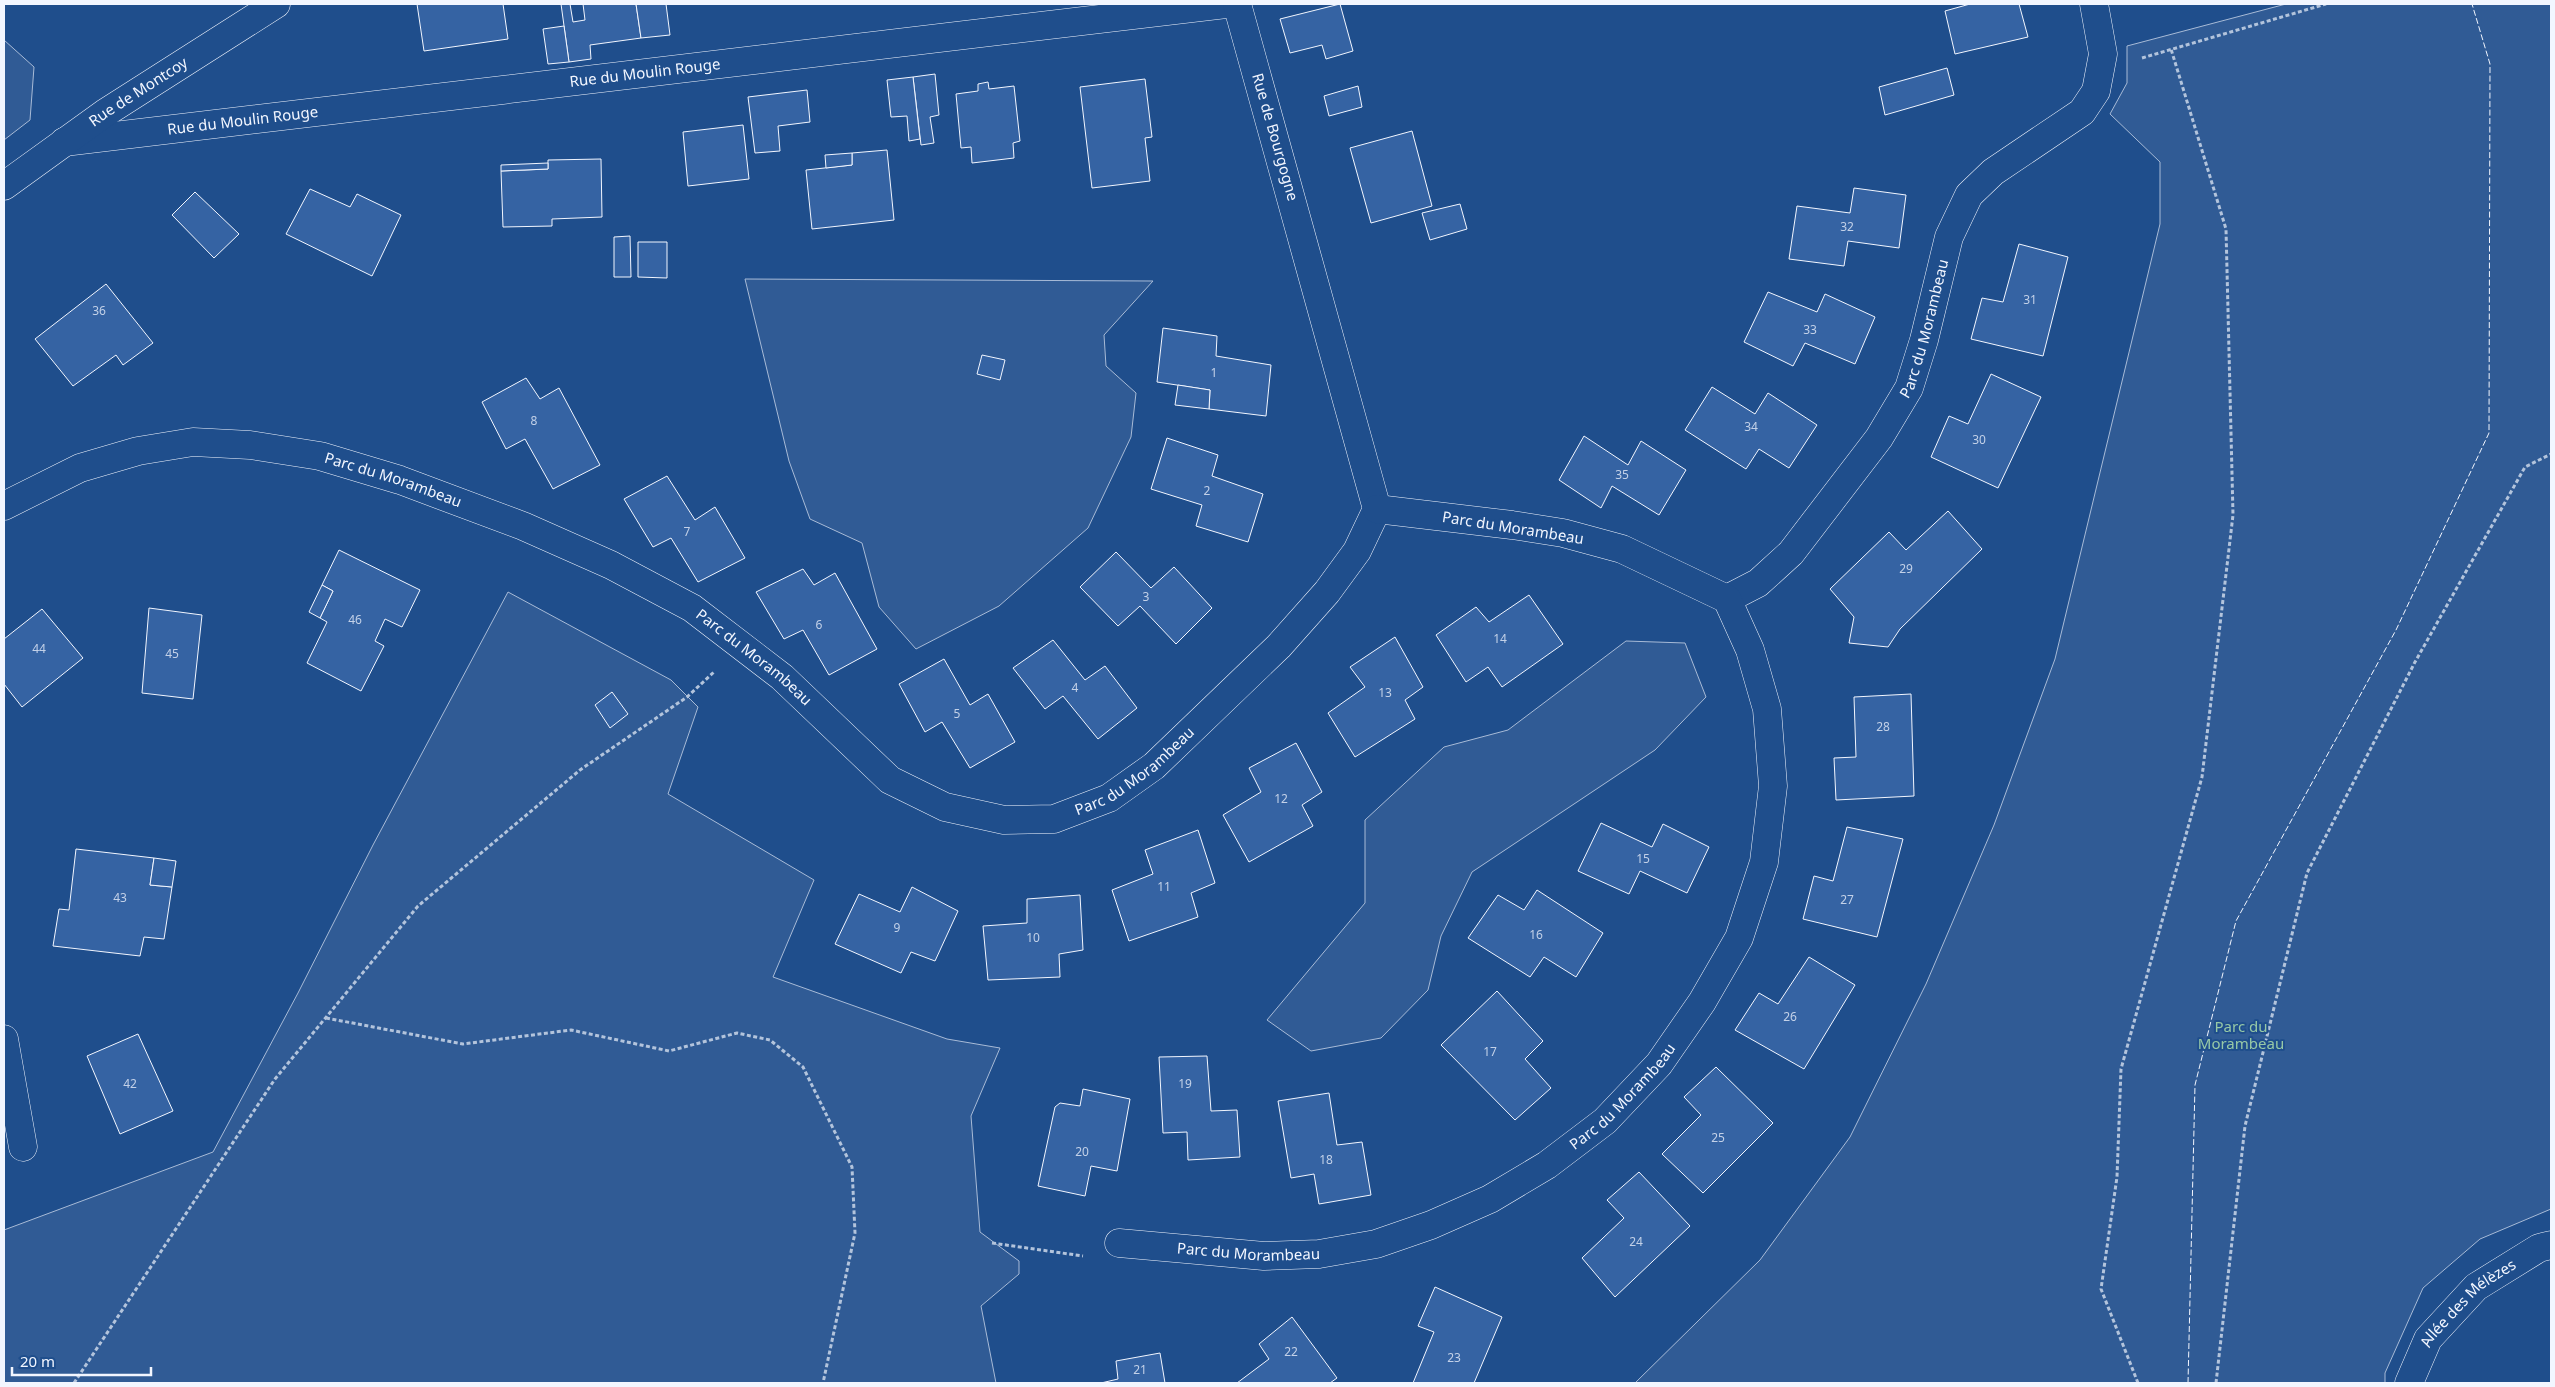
<svg xmlns="http://www.w3.org/2000/svg" width="2555" height="1387" font-family="'Noto Sans',sans-serif">
	<style>
		.built { fill: #305b95; stroke: #a8bbd7 }
		.building { fill: #3563a3; stroke: #f2f6ff }
		.lines { fill: none; stroke-linecap: round; stroke-linejoin: round }
		.minor-casing { stroke: #f2f6ff; stroke-width: 29 }
		.path { stroke: #b3c4dc; stroke-width: 3; stroke-dasharray: 4 2.5; stroke-linecap: butt }
		.minor { stroke: #1f4e8c; stroke-width: 28 }
		.fence { stroke: #f2f6ff; stroke-width: 1; stroke-dasharray: 6 2.5; stroke-linecap: butt }
		.labels { text-anchor: middle; stroke-width: 4; stroke-linejoin: round; paint-order: stroke }
		.number-label { font-size: 12px; fill: #c3d1e8 }
		.street-label { font-size: 15px; fill: #f2f6ff; stroke: #1f4e8c }
		.park-label { font-size: 15px; fill: #97c8a6; stroke: #1f4e8c }
	</style>
	<rect width="100%" height="100%" fill="#1f4e8c"/>
	<g class="built">
		<polygon points="2286,4 2551,4 2551,1209 2480,1239 2423,1288 2385,1373 2385,1383 1635,1383 1760,1260 1850,1137 1926,984 1994,825 2055,659 2160,224 2160,162 2110,114 2127,83 2127,46"/>
		<polygon points="4,40 34,67 30,120 4,140"/>
		<polygon points="745,279 1153,281 1104,335 1106,366 1136,393 1131,437 1088,528 999,606 916,649 879,607 862,543 810,519 789,461"/>
		<polygon points="508,592 671,680 698,707 668,794 814,880 773,977 947,1039 1000,1048 971,1116 980,1232 1019,1261 1019,1274 981,1306 996,1383 4,1383 4,1230 213,1152 298,993 373,845"/>
		<polygon points="1626,641 1685,643 1706,697 1655,750 1472,872 1441,936 1428,990 1381,1038 1311,1051 1267,1020 1365,903 1365,820 1444,747 1508,730"/>
	</g>
	<g class="building">
		<polygon points="417,4 503,4 508,39 424,51"/>
		<polygon points="561,4 570,4 573,22 585,20 583,4 636,4 641,38 590,45 591,59 569,62"/>
		<polygon points="636,4 666,4 670,35 641,38"/>
		<polygon points="1340,4 1353,51 1326,59 1322,45 1290,53 1280,19"/>
		<polygon points="1970,4 2019,4 2028,37 1955,54 1945,11"/>
		<polygon points="564,26 569,62 548,64 543,29"/>
		<polygon points="1947,68 1954,95 1885,115 1879,87"/>
		<polygon points="935,74 939,115 930,117 934,143 921,145 913,77"/>
		<polygon points="913,77 920,139 909,141 907,116 891,117 887,80"/>
		<polygon points="1145,79 1152,137 1145,138 1150,181 1092,188 1080,87"/>
		<polygon points="988,82 989,89 1014,86 1020,141 1013,143 1014,158 972,163 971,147 961,148 956,94 978,91 978,84"/>
		<polygon points="1358,86 1362,107 1329,116 1324,96"/>
		<polygon points="807,90 810,122 778,126 780,151 755,153 748,97"/>
		<polygon points="743,125 749,179 688,186 683,132"/>
		<polygon points="1412,131 1432,206 1371,223 1350,148"/>
		<polygon points="887,150 894,220 812,229 806,170 852,165 852,153"/>
		<polygon points="852,153 852,165 826,168 825,155"/>
		<polygon points="601,159 602,217 552,219 552,226 503,227 501,171 548,169 548,160"/>
		<polygon points="548,163 548,169 501,171 501,165"/>
		<polygon points="1854,188 1906,195 1899,248 1848,241 1844,266 1789,259 1797,206 1850,213"/>
		<polygon points="310,189 350,207 357,194 401,215 372,276 286,234"/>
		<polygon points="195,192 239,234 214,258 172,215"/>
		<polygon points="1460,204 1467,229 1430,240 1422,213"/>
		<polygon points="630,236 631,277 614,277 614,237"/>
		<polygon points="638,242 667,242 667,278 638,277"/>
		<polygon points="2019,244 2068,257 2043,356 1971,339 1982,298 2003,302"/>
		<polygon points="106,284 153,343 123,365 116,355 73,386 35,339"/>
		<polygon points="1768,292 1817,312 1825,294 1875,317 1855,364 1805,343 1793,366 1744,342"/>
		<polygon points="1163,328 1217,336 1216,356 1271,365 1266,416 1209,409 1210,390 1157,382"/>
		<polygon points="982,355 1005,360 1000,380 977,374"/>
		<polygon points="1991,374 2041,397 1998,488 1931,457 1949,416 1968,424"/>
		<polygon points="526,378 540,399 559,388 600,465 553,489 525,439 506,449 482,402"/>
		<polygon points="1178,385 1210,390 1209,409 1175,405"/>
		<polygon points="1712,387 1755,414 1768,393 1817,425 1789,468 1759,449 1746,469 1685,430"/>
		<polygon points="1584,436 1628,465 1641,441 1686,470 1659,515 1612,486 1601,508 1559,480"/>
		<polygon points="1167,438 1218,455 1212,476 1263,494 1248,542 1196,526 1202,505 1151,489"/>
		<polygon points="667,476 695,520 715,507 745,558 698,582 671,538 653,547 624,499"/>
		<polygon points="1948,511 1982,549 1900,629 1888,647 1849,643 1854,617 1830,589 1889,532 1906,550"/>
		<polygon points="339,550 420,590 402,627 385,619 375,641 384,646 361,691 307,663 327,622 320,618 333,591 322,585"/>
		<polygon points="1116,552 1151,588 1174,567 1212,608 1176,644 1140,606 1118,626 1080,587"/>
		<polygon points="803,569 814,585 835,573 877,649 829,675 803,630 784,639 756,592"/>
		<polygon points="322,585 333,591 320,618 309,612"/>
		<polygon points="1529,595 1563,644 1502,687 1488,667 1466,682 1436,635 1476,607 1489,622"/>
		<polygon points="149,608 202,615 193,699 142,693"/>
		<polygon points="42,609 83,658 22,707 4,684 4,639"/>
		<polygon points="1395,637 1423,687 1405,700 1415,719 1355,757 1328,713 1365,687 1350,667"/>
		<polygon points="1053,640 1085,680 1105,666 1137,708 1098,739 1063,696 1045,709 1013,668"/>
		<polygon points="944,659 970,705 988,694 1015,742 970,768 942,722 925,732 899,684"/>
		<polygon points="612,692 628,714 610,728 595,705"/>
		<polygon points="1911,694 1914,796 1836,800 1834,758 1856,757 1854,697"/>
		<polygon points="1296,743 1322,792 1302,805 1313,826 1249,862 1223,815 1261,792 1249,768"/>
		<polygon points="1601,823 1652,847 1663,824 1709,847 1687,893 1640,871 1629,894 1578,871"/>
		<polygon points="1847,827 1903,839 1877,937 1803,919 1814,876 1833,881"/>
		<polygon points="1198,830 1215,883 1191,893 1198,917 1129,941 1112,890 1153,874 1145,850"/>
		<polygon points="76,849 154,858 150,885 172,887 164,939 144,937 140,956 53,946 59,909 69,910"/>
		<polygon points="154,858 176,861 172,887 150,885"/>
		<polygon points="912,887 958,911 935,961 911,952 901,973 835,944 859,894 900,912"/>
		<polygon points="1537,890 1603,933 1576,977 1544,957 1530,977 1468,938 1498,895 1524,910"/>
		<polygon points="1080,895 1083,950 1059,954 1060,977 988,980 983,926 1027,923 1027,899"/>
		<polygon points="1809,957 1855,985 1804,1069 1735,1030 1759,993 1778,1004"/>
		<polygon points="1497,991 1543,1041 1525,1059 1551,1088 1515,1120 1441,1045"/>
		<polygon points="138,1034 173,1111 120,1134 87,1056"/>
		<polygon points="1207,1056 1211,1111 1237,1110 1240,1157 1188,1160 1187,1132 1163,1133 1159,1057"/>
		<polygon points="1716,1067 1773,1123 1703,1193 1662,1154 1701,1115 1684,1097"/>
		<polygon points="1083,1089 1130,1099 1117,1171 1091,1166 1085,1196 1038,1186 1055,1107 1060,1103 1080,1106"/>
		<polygon points="1329,1093 1337,1145 1362,1142 1371,1195 1319,1204 1314,1174 1291,1178 1278,1101"/>
		<polygon points="1639,1172 1690,1226 1615,1297 1582,1258 1624,1218 1607,1200"/>
		<polygon points="1435,1287 1502,1317 1474,1383 1413,1383 1434,1332 1418,1326"/>
		<polygon points="1292,1317 1337,1378 1330,1383 1237,1383 1269,1359 1259,1344"/>
		<polygon points="1160,1353 1165,1383 1101,1383 1118,1379 1116,1361"/>
	</g>
	<g class="lines">
		<g class="minor-casing">
			<g id="minor">
				<path id="s1" d="M64,142l1162,-138"/>
				<path id="s2" d="M4,186l101,-73 171,-109"/>
				<path id="s3" d="M4,506l76,-38 58,-17 55,-9 57,3 70,11 80,24 123,46 88,39 81,43 90,69 108,103 55,27 59,13 50,-1 55,-21 45,-32 125,-120 48,-54 30,-41 20,-42 -140,-505"/>
				<path id="s4" d="M1727,599l31,-16 33,-30 88,-115 30,-50 15,-48 25,-103 20,-42 24,-23 89,-60 14,-21 7,-37 -9,-50"/>
				<polyline points="4,1039 23,1147"/>
				<path id="s5" d="M1119,1243l145,13 55,-2 57,-10 55,-19 59,-26 57,-34 58,-44 54,-57 43,-62 37,-64 25,-76 9,-76 -6,-77 -17,-59 -23,-51 -105,-50 -59,-16 -51,-8 -135,-16"/>
				<path id="s6" d="M2409,1383l19,-44 48,-52 63,-39 12,-3"/>
			</g>
		</g>
		<g class="path">
			<polyline points="2142,58 2326,4"/>
			<polyline points="326,1018 463,1044 571,1030 669,1051 737,1033 770,1040 803,1067 852,1167 855,1233 823,1383"/>
			<polyline points="992,1243 1083,1256"/>
			<polyline points="74,1383 275,1079 418,906 580,770 687,697 714,672"/>
			<polyline points="2138,1383 2101,1289 2117,1177 2121,1069 2202,777 2233,515 2226,229 2171,49"/>
			<polyline points="2216,1383 2245,1126 2307,873 2415,662 2525,467 2551,454"/>
		</g>
		<use href="#minor" class="minor"/>
		<polyline class="fence" points="2188,1383 2195,1085 2236,921 2396,630 2489,433 2490,64 2472,4"/>
	</g>
	<g class="labels">
		<g class="number-label">
			<text x="1847" y="231">32</text>
			<text x="2030" y="304">31</text>
			<text x="99" y="315">36</text>
			<text x="1810" y="334">33</text>
			<text x="1214" y="377">1</text>
			<text x="534" y="425">8</text>
			<text x="1751" y="431">34</text>
			<text x="1979" y="444">30</text>
			<text x="1622" y="479">35</text>
			<text x="1207" y="495">2</text>
			<text x="687" y="536">7</text>
			<text x="1906" y="573">29</text>
			<text x="1146" y="601">3</text>
			<text x="355" y="624">46</text>
			<text x="819" y="629">6</text>
			<text x="1500" y="643">14</text>
			<text x="39" y="653">44</text>
			<text x="172" y="658">45</text>
			<text x="1075" y="692">4</text>
			<text x="1385" y="697">13</text>
			<text x="957" y="718">5</text>
			<text x="1883" y="731">28</text>
			<text x="1281" y="803">12</text>
			<text x="1643" y="863">15</text>
			<text x="1164" y="891">11</text>
			<text x="120" y="902">43</text>
			<text x="1847" y="904">27</text>
			<text x="897" y="932">9</text>
			<text x="1536" y="939">16</text>
			<text x="1033" y="942">10</text>
			<text x="1790" y="1021">26</text>
			<text x="1490" y="1056">17</text>
			<text x="130" y="1088">42</text>
			<text x="1185" y="1088">19</text>
			<text x="1718" y="1142">25</text>
			<text x="1082" y="1156">20</text>
			<text x="1326" y="1164">18</text>
			<text x="1636" y="1246">24</text>
			<text x="1291" y="1356">22</text>
			<text x="1454" y="1362">23</text>
			<text x="1140" y="1374">21</text>
		</g>
		<g class="street-label">
			<text dy="5" stroke="none"><textPath href="#s1" startOffset="585">Rue du Moulin Rouge</textPath></text>
			<text dy="5" stroke="none"><textPath href="#s2" startOffset="164">Rue de Montcoy</textPath></text>
			<text dy="5" stroke="none"><textPath href="#s1" startOffset="180">Rue du Moulin Rouge</textPath></text>
			<text transform="translate(1275 137) rotate(74)" y="5">Rue de Bourgogne</text>
			<text dy="5" stroke="none"><textPath href="#s4" startOffset="344">Parc du Morambeau</textPath></text>
			<text dy="5" stroke="none"><textPath href="#s3" startOffset="406">Parc du Morambeau</textPath></text>
			<text transform="translate(1513 528) rotate(9)" y="5">Parc du Morambeau</text>
			<text dy="5" stroke="none"><textPath href="#s3" startOffset="811">Parc du Morambeau</textPath></text>
			<text dy="5" stroke="none"><textPath href="#s3" startOffset="1261">Parc du Morambeau</textPath></text>
			<text dy="5" stroke="none"><textPath href="#s5" startOffset="550">Parc du Morambeau</textPath></text>
			<text dy="5" stroke="none"><textPath href="#s5" startOffset="130">Parc du Morambeau</textPath></text>
			<text dy="5" stroke="none"><textPath href="#s6" startOffset="102">Allée des Mélèzes</textPath></text>
		</g>
		<g class="park-label">
			<text x="2241" y="1032">Parc du<tspan x="2241" dy="17">Morambeau</tspan></text>
		</g>
	</g>
	<rect width="2555" height="1387" fill="none" stroke="#f2f6ff" stroke-width="10"/>
	<path d="M12 1367v8h139v-8" fill="none" stroke="#f2f6ff" stroke-width="2.5"/>
	<text x="20" y="1367" font-size="15" fill="#f2f6ff" stroke="#1f4e8c" stroke-width="4" paint-order="stroke">20 m</text>
</svg>
